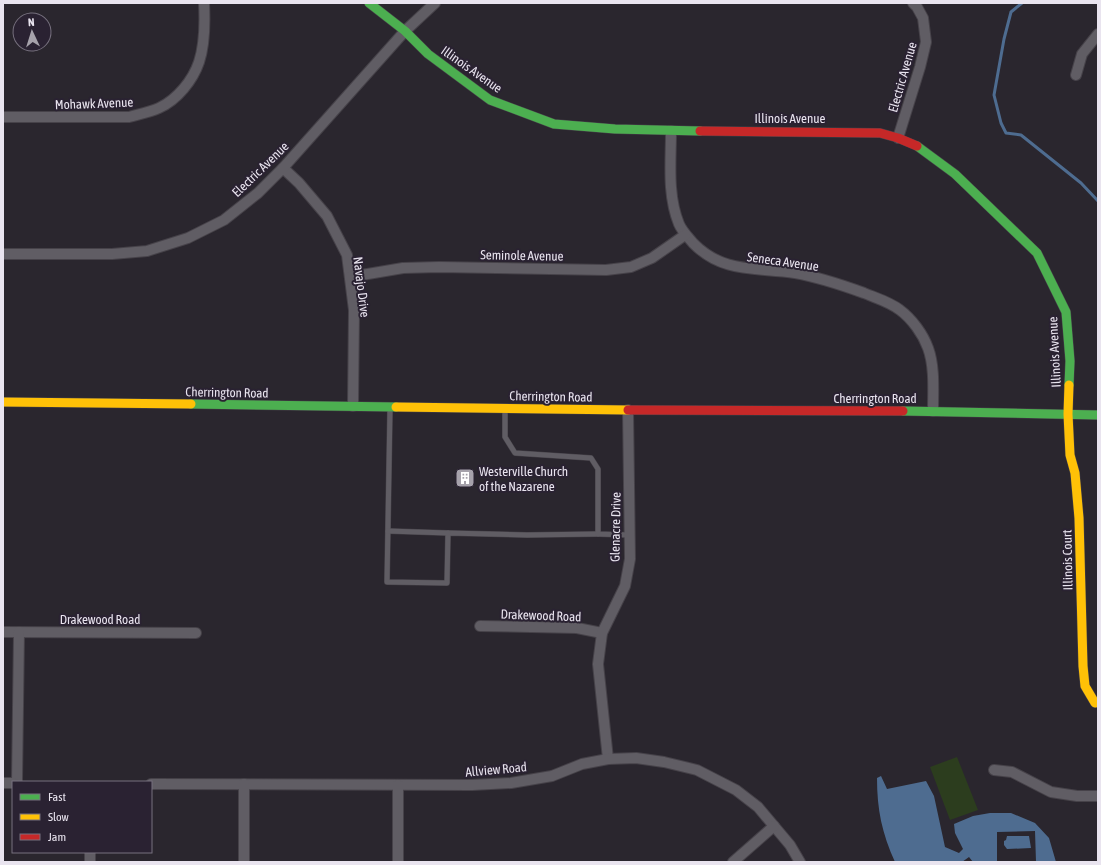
<svg xmlns="http://www.w3.org/2000/svg" width="1101" height="865" font-family="'Asap Condensed',sans-serif">
	<style>
		.green { fill: #2c3d1e }
		.water { fill: #4e6c90 }
		.lines { fill: none; stroke-linecap: round; stroke-linejoin: round }
		.stream { stroke: #4e6c90; stroke-width: 3 }
		.lane-casing { stroke: #464249; stroke-width: 6 }
		.street-casing { stroke: #464249; stroke-width: 12 }
		.fast-casing { stroke: #464249; stroke-width: 10 }
		.slow-casing { stroke: #464249; stroke-width: 10 }
		.jam-casing { stroke: #464249; stroke-width: 10 }
		.lane { stroke: #605d64; stroke-width: 5 }
		.street { stroke: #605d64; stroke-width: 10 }
		.fast { stroke: #4caf50; stroke-width: 9 }
		.slow { stroke: #ffc107; stroke-width: 9 }
		.jam { stroke: #c62828; stroke-width: 9 }
		.labels { text-anchor: middle; stroke-width: 4; stroke-linejoin: round; paint-order: stroke }
		.street-label { font-size: 13px; fill: #e9e4ef; stroke: #2a2232 }
		.poi-label { font-size: 13px; fill: #e9e4ef; stroke: #2a2232; text-anchor: start }
	</style>
	<rect width="100%" height="100%" fill="#2a262e"/>
	<polygon class="green" points="957,757 978,810 950,820 930,767"/>
	<g class="water">
		<path d="M881,776l6,13 39,-8 8,15 11,51 14,6 4,-4 -8,-16 -1,-9 19,-8 17,-3h21l24,10 14,15 7,24h-20l-1,-31 -38,1v30h-24l-4,-5 -7,5h-67c-13,-29 -18,-52 -18,-84z"/>
		<polygon points="1007,836 1029,836 1031,848 1007,849 1004,845 1004,841 1006,840"/>
	</g>
	<g class="lines">
		<polyline class="stream" points="1022,3 1011,12 1004,39 994,95 1001,123 1006,133 1021,135 1081,183 1098,201"/>
		<g class="lane-casing">
			<g id="lane">
				<polyline points="390,409 387,582 447,583 448,533 527,535 598,534"/>
				<polyline points="505,409 505,437 515,453 591,458 598,469 598,534 629,535"/>
				<polyline points="388,531 448,533"/>
			</g>
		</g>
		<g class="street-casing">
			<g id="street">
				<polyline points="1076,75 1082,54 1098,34"/>
				<path d="M3,117h126c11,-3 21,-5 30,-9 18,-8 34,-28 40,-46 6,-18 6,-40 5,-59"/>
				<path d="M671,131c0,30 -4,64 8,93 3,7 9,13 14,19 30,31 64,24 102,30 23,4 47,12 69,20 12,5 26,9 36,17 12,9 23,24 28,38 7,19 5,43 5,63"/>
				<polyline points="898,138 920,67 926,42 923,18 917,7 913,3"/>
				<polyline points="283,168 299,183 327,216 347,255 354,310 353,406"/>
				<polyline points="3,254 112,254 147,251 188,238 224,220 258,193 283,168 405,31 435,3"/>
				<polyline points="350,277 403,268 439,267 606,270 631,267 652,258 685,235"/>
				<polyline points="480,626 577,628 602,633"/>
				<polyline points="3,632 196,633"/>
				<polyline points="608,759 598,664 602,633 625,586 630,559 628,410"/>
				<polyline points="994,770 1012,772 1051,792 1077,796 1098,796"/>
				<polyline points="17,782 19,632"/>
				<polyline points="3,783 13,783"/>
				<polyline points="151,784 472,785 511,783 552,776 582,764 608,759 636,758 664,762 697,770 736,790 758,807 790,845 800,862"/>
				<polyline points="244,784 244,862"/>
				<polyline points="90,862 90,852"/>
				<polyline points="398,862 398,785"/>
				<polyline points="733,862 774,826"/>
			</g>
		</g>
		<g class="fast-casing">
			<g id="fast">
				<polyline points="369,3 405,31 428,54 490,100 554,124 615,129 700,131"/>
				<polyline points="917,146 955,174 1037,253 1066,312 1070,361 1069,385"/>
				<polyline points="191,404 396,407"/>
				<polyline points="903,411 1098,415"/>
			</g>
		</g>
		<g class="slow-casing">
			<g id="slow">
				<polyline points="1069,385 1068,414 1070,455 1075,473 1079,518 1083,666 1085,686 1095,703"/>
				<polyline points="3,402 191,404"/>
				<polyline points="396,407 628,410"/>
			</g>
		</g>
		<g class="jam-casing">
			<g id="jam">
				<polyline points="700,131 880,133 898,138 917,146"/>
				<polyline points="628,410 903,411"/>
			</g>
		</g>
		<use href="#lane" class="lane"/>
		<use href="#street" class="street"/>
		<use href="#fast" class="fast"/>
		<use href="#slow" class="slow"/>
		<use href="#jam" class="jam"/>
	</g>
	<defs>
		<g id="building-square" transform="scale(1)"><rect x="-9" y="-9" width="18" height="18" rx="4" fill="#a6a2ab" stroke="#2a2232"/><path d="M-4-6H4V6H1V3H-1V6H-4ZM-2.5-4.3h1.7v1.8h-1.7ZM.8-4.3h1.7v1.8H.8ZM-2.5-1h1.7V.8h-1.7ZM.8-1h1.7V.8H.8Z" fill="#fff"/></g>
	</defs>
	<g fill-rule="evenodd">
		<use href="#building-square" x="465" y="478"/>
	</g>
	<g class="labels">
		<g class="street-label">
			<text transform="translate(472 69) rotate(35)" y="5">Illinois Avenue</text>
			<text transform="translate(902 77) rotate(-74)" y="5">Electric Avenue</text>
			<text transform="translate(94 103) rotate(-2)" y="5">Mohawk Avenue</text>
			<text x="790" y="123">Illinois Avenue</text>
			<text transform="translate(260 169) rotate(-44)" y="5">Electric Avenue</text>
			<text transform="translate(522 255) rotate(1)" y="5">Seminole Avenue</text>
			<text transform="translate(783 261) rotate(8)" y="5">Seneca Avenue</text>
			<text transform="translate(362 287) rotate(83)" y="5">Navajo Drive</text>
			<text transform="translate(1054 352) rotate(-93)" y="5">Illinois Avenue</text>
			<text transform="translate(227 392) rotate(1)" y="5">Cherrington Road</text>
			<text transform="translate(551 396) rotate(1)" y="5">Cherrington Road</text>
			<text x="875" y="403">Cherrington Road</text>
			<text transform="translate(615 527) rotate(-89)" y="5">Glenacre Drive</text>
			<text transform="translate(1067 560) rotate(-91)" y="5">Illinois Court</text>
			<text transform="translate(541 615) rotate(2)" y="5">Drakewood Road</text>
			<text x="100" y="624">Drakewood Road</text>
			<text transform="translate(496 769) rotate(-5)" y="5">Allview Road</text>
		</g>
		<g class="poi-label">
			<text x="479" y="476">Westerville Church<tspan x="479" dy="15">of the Nazarene</tspan></text>
		</g>
	</g>
	<rect width="1101" height="865" fill="none" stroke="#e9e4ef" stroke-width="8"/>
	<rect x="12" y="781" width="140" height="72" fill="#2a2232" stroke="#76707e"/>
	<rect x="20" y="794" width="20" height="6" fill="#4caf50" stroke="#76707e"/>
	<text x="48" y="801" font-size="12" fill="#e9e4ef">Fast</text>
	<rect x="20" y="814" width="20" height="6" fill="#ffc107" stroke="#76707e"/>
	<text x="48" y="821" font-size="12" fill="#e9e4ef">Slow</text>
	<rect x="20" y="834" width="20" height="6" fill="#c62828" stroke="#76707e"/>
	<text x="48" y="841" font-size="12" fill="#e9e4ef">Jam</text>
	<g transform="translate(32 32) rotate(356)"><circle r="19" fill="#2a2232" stroke="#76707e"/>
	<path d="M0-3L7 15L0 10L-7 15Z" fill="#a6a2ab"/>
	<text y="-6" font-size="11" font-weight="bold" text-anchor="middle" fill="#e9e4ef">N</text>
	</g>
</svg>
